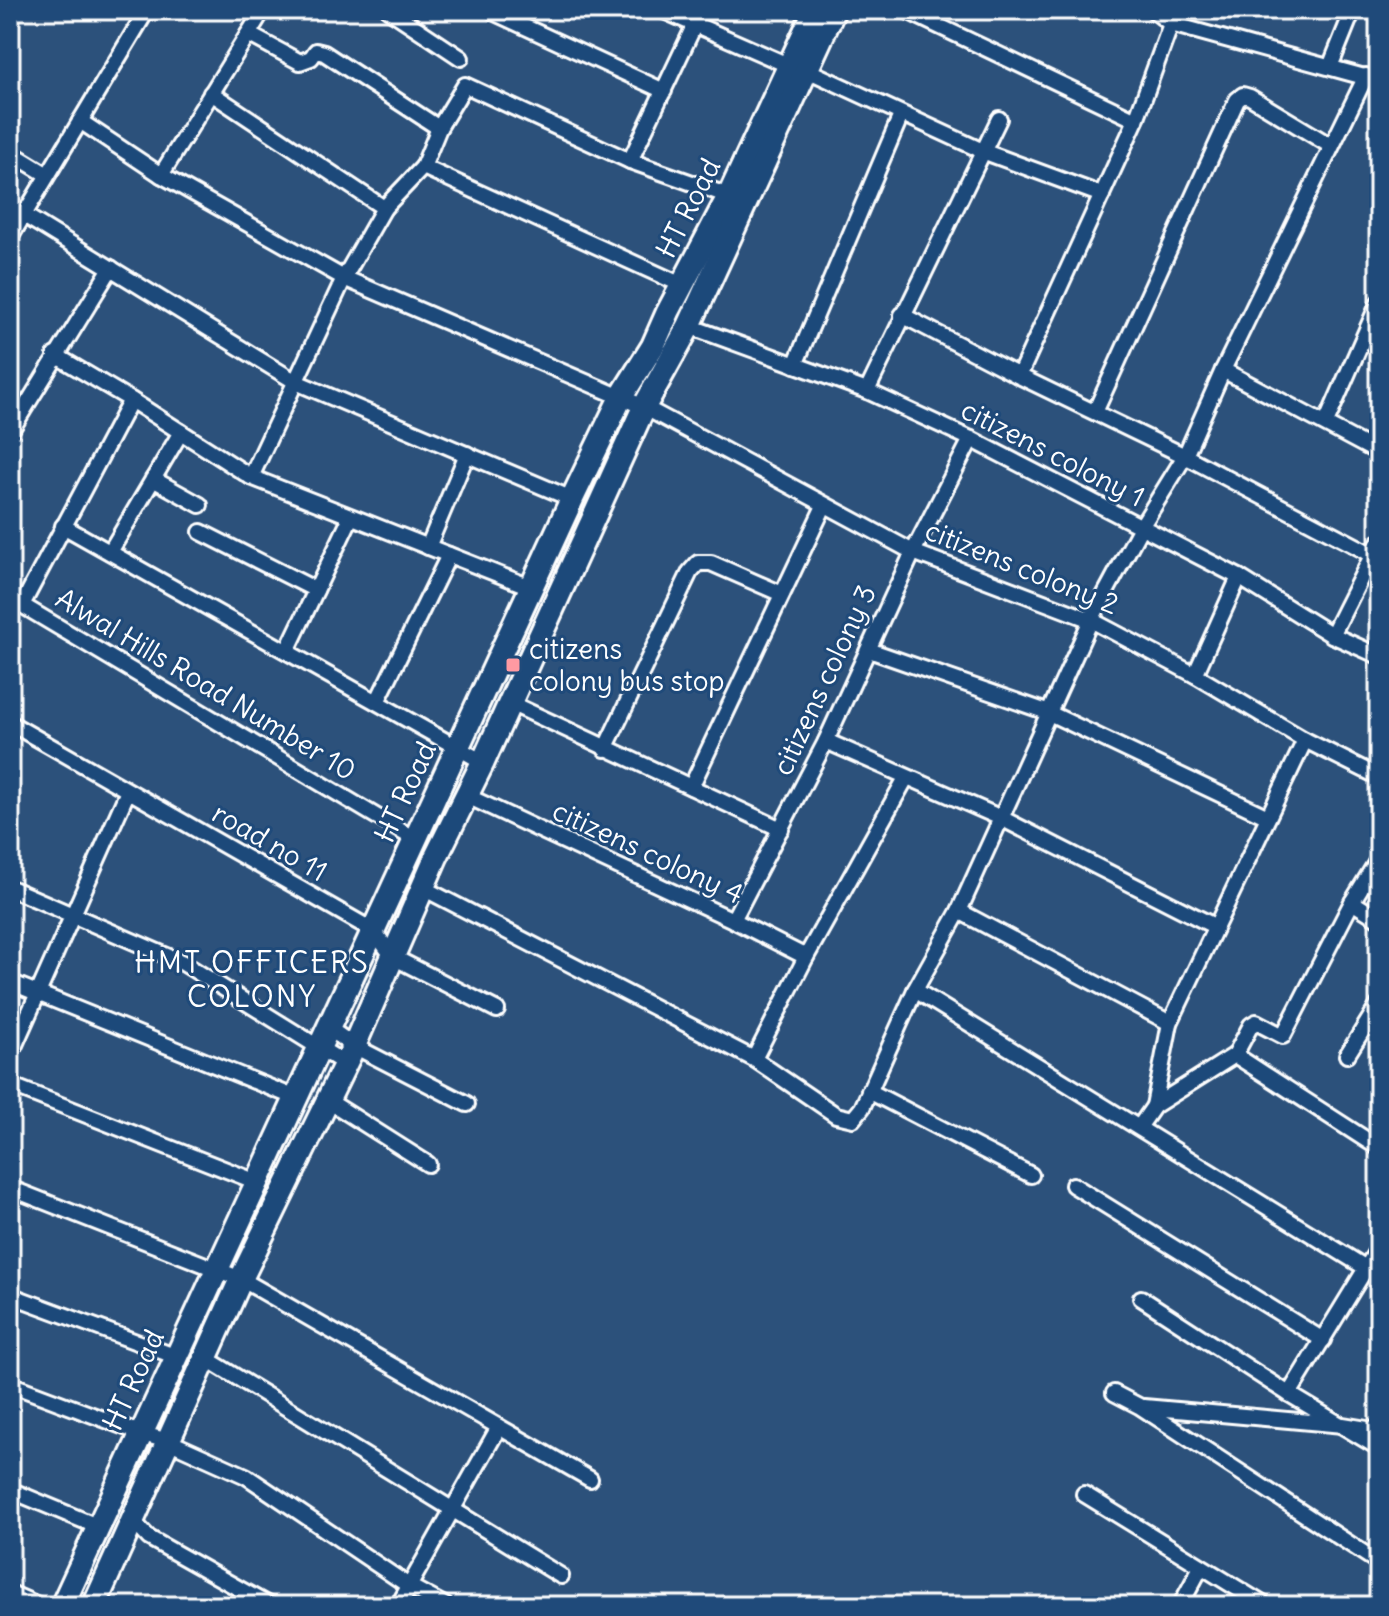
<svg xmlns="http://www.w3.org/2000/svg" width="1389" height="1616" font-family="Delius,sans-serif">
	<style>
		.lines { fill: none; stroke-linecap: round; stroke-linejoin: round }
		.street-casing { stroke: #fff; stroke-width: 20 }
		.secondary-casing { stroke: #fff; stroke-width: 28 }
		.street { stroke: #1f4a7a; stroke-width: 14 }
		.secondary { stroke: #1f4a7a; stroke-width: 22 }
		.poi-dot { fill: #ff9aa2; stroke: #1f4a7a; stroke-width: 3 }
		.labels { text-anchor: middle; stroke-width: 6; stroke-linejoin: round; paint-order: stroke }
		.street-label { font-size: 28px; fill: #fff; stroke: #1f4a7a }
		.poi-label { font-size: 28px; fill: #fff; stroke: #1f4a7a; text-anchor: start }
		.neighbourhood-label { font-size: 30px; letter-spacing: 2px; fill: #fff; stroke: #1f4a7a }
	</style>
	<rect width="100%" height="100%" fill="#2c517b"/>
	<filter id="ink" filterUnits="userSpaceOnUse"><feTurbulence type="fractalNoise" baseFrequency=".0125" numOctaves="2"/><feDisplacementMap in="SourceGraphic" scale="16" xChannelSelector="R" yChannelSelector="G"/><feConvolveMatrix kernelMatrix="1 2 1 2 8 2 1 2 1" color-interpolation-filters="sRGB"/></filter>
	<g filter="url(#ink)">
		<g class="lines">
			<g class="street-casing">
				<g id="street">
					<polyline points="389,10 461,58"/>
					<polyline points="662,10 790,66"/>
					<polyline points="905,10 1136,120"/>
					<polyline points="1153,10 1171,24 1379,81"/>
					<polyline points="495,13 664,91"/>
					<polyline points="248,34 300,62 311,58 316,51 324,53 439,128"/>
					<polyline points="1330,67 1353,10"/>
					<polyline points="807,70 985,152 1102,195"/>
					<polyline points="211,93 384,208 344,278 251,477"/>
					<polyline points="80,121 161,175 344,278 644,407 913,552 1091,620 1195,675 1305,740 1379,777"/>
					<polyline points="10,152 46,174"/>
					<polyline points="630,161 695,24"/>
					<polyline points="423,167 682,285"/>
					<polyline points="161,175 263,10"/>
					<polyline points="384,208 423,167 439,128 465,85 630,161 729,196"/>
					<polyline points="24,215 296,382 572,499"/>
					<polyline points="10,238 147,10"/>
					<polyline points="902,315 1019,376 1185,456 1373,555"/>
					<polyline points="689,326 867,391 971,439 1239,577 1332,635 1379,656"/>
					<polyline points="795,365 901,115"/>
					<polyline points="1223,370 1379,453"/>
					<polyline points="1019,376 1136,120 1171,24"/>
					<polyline points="867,391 999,119"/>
					<polyline points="131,400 251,477 533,588"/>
					<polyline points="1095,412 1237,100 1243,95 1250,97 1331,146"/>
					<polyline points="1326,423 1379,302"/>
					<polyline points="10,432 111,268"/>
					<polyline points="153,479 200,505"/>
					<polyline points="63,526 483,762"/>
					<polyline points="201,532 316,590"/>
					<polyline points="428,547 467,454"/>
					<polyline points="110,552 181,432"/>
					<polyline points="10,598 416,840"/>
					<polyline points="22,605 131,400 55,355"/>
					<polyline points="1332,635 1379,542"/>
					<polyline points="869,650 1047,712 1268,817"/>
					<polyline points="287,651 351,517"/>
					<polyline points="1195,675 1239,577"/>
					<polyline points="377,702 449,555"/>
					<polyline points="510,703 781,829"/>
					<polyline points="10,723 374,931 393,957 497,1010"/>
					<polyline points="826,741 1001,818 1214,926"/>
					<polyline points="605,749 690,572 698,563 711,563 782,594"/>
					<polyline points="691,787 824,506"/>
					<polyline points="467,796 733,920 806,957"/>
					<polyline points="10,888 183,963 344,1063"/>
					<polyline points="423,888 754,1059 836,1115 853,1119 862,1108 915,990 959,911 1091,620 1141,527 1185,456 1223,370 1366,76"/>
					<polyline points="1352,902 1379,919"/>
					<polyline points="959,911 1170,1023"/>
					<polyline points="733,920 826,741 913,552 971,439"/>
					<polyline points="10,982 296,1098"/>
					<polyline points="915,990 1379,1276"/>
					<polyline points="330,1029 354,1046 467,1104"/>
					<polyline points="1235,1055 1379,1148"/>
					<polyline points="1347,1055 1379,1004"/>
					<polyline points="10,1056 128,791"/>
					<polyline points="754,1059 806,957 906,778"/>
					<polyline points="10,1085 257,1182"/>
					<polyline points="869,1091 1031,1175"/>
					<polyline points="327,1100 428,1164"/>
					<polyline points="1154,1106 1170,1023 1305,740"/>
					<polyline points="1140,1126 1154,1106 1235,1055 1251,1025 1256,1022 1283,1036 1352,902 1379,858"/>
					<polyline points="1073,1185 1323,1340"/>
					<polyline points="10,1188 241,1279 590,1479"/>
					<polyline points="10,1295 177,1357"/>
					<polyline points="1141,1298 1289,1394 1379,1448"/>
					<polyline points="207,1359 561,1576"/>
					<polyline points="10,1384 143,1434 168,1441 246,1476 409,1586 446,1606"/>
					<polyline points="1114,1393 1139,1406 1379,1563"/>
					<polyline points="1289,1394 1379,1247"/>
					<polyline points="1144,1407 1343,1425 1379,1431"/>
					<polyline points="10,1490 99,1527"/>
					<polyline points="1084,1494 1266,1606"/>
					<polyline points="133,1521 149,1538 270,1606"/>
					<polyline points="10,1593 40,1606"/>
					<polyline points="398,1606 499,1427"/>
					<polyline points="1180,1606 1201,1567"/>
					<polyline points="1378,1606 1379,1605"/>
				</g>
			</g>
			<g class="secondary-casing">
				<g id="secondary">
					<polyline points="62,1606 572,499 621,397 653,346 668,312 729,196 815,10"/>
					<polyline points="94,1606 241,1279 354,1046 436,857 483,762 644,407 689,326 834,10"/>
				</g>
			</g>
			<use href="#street" class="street"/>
			<use href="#secondary" class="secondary"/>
		</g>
	</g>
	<rect class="poi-dot" x="505" y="657" width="16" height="16" rx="4"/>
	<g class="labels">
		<g class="street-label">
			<text transform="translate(688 208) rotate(-63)" y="10">HT Road</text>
			<text transform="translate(1053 453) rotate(27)" y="10">citizens colony 1</text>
			<text transform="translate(1022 567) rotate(22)" y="10">citizens colony 2</text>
			<text transform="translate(824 680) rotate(-65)" y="10">citizens colony 3</text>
			<text transform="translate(206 684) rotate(31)" y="10">Alwal Hills Road Number 10</text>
			<text transform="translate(405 792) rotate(-65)" y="10">HT Road</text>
			<text transform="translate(270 842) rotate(30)" y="10">road no 11</text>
			<text transform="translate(648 852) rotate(25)" y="10">citizens colony 4</text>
			<text transform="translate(133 1380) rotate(-65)" y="10">HT Road</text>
		</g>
		<g class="poi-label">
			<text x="529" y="659">citizens<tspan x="529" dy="32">colony bus stop</tspan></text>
		</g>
		<g class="neighbourhood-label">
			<text x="252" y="973">HMT OFFICERS<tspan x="252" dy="34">COLONY</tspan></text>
		</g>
	</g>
	<rect width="1389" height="1616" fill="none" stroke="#1f4a7a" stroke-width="40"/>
	<rect x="20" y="20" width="1349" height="1576" fill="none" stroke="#fff" stroke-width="3" filter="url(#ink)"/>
</svg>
